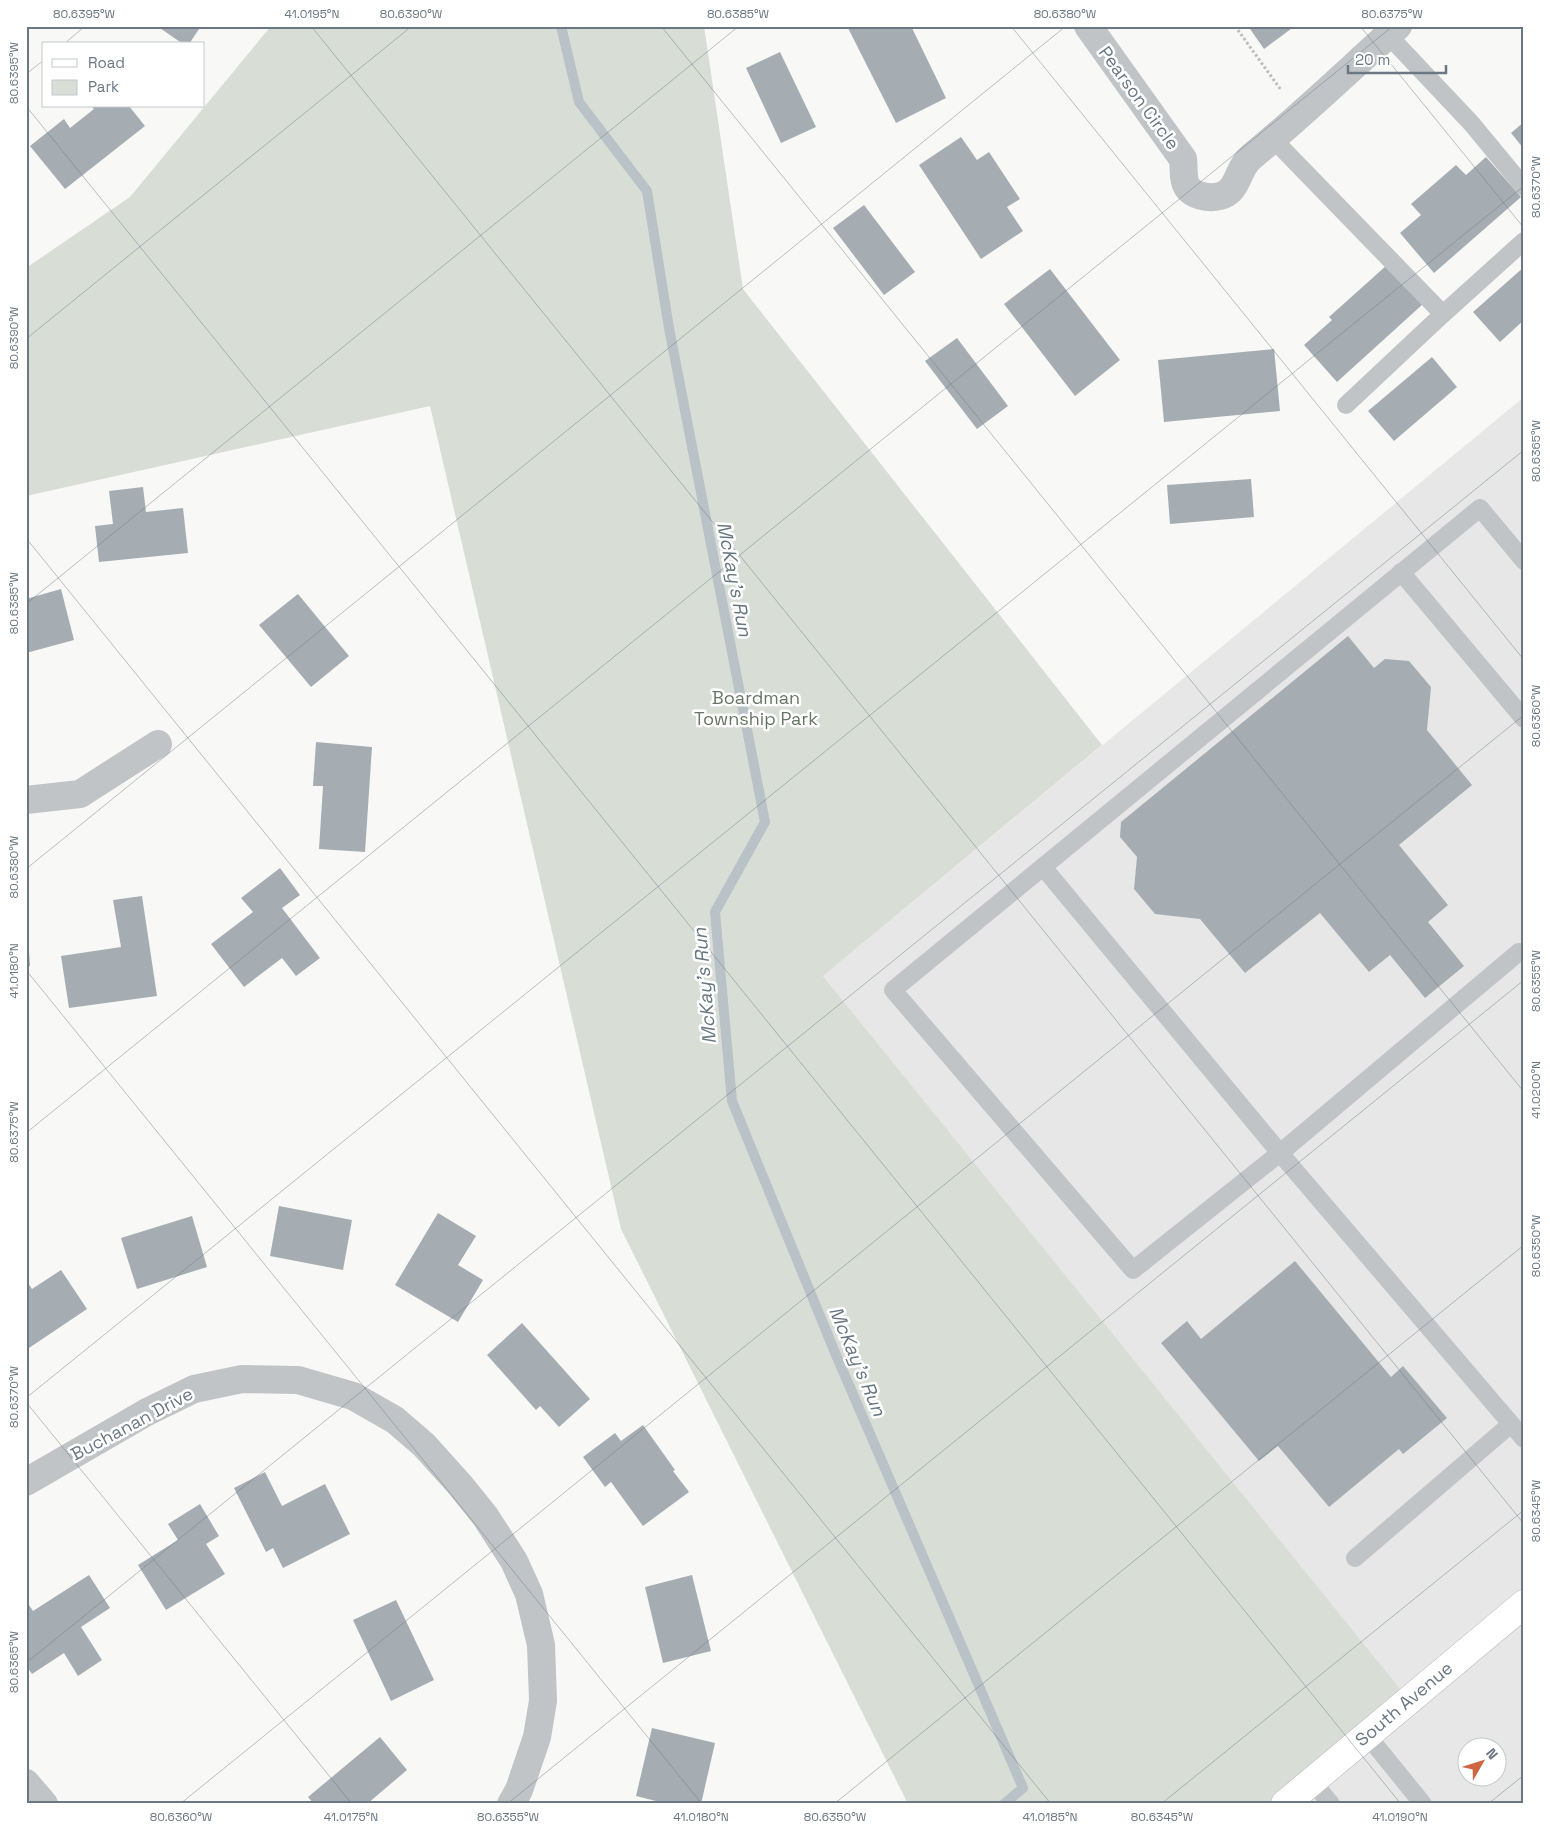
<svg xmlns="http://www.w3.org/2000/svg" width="1550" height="1830" font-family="'Space Grotesk',sans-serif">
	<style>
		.built { fill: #e6e7e6; fill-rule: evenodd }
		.green { fill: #d8ddd6 }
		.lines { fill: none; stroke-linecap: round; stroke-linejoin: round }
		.stream { stroke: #b9c2c6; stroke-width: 10 }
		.building { fill: #a6adb2 }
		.secondary-casing { stroke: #b3b7bb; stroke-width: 29 }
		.path { stroke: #babdbf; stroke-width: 3; stroke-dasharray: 2.5 2.5; stroke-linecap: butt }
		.service { stroke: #c0c4c7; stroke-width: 18 }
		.minor { stroke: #c0c4c7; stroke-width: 28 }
		.secondary { stroke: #fff; stroke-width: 28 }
		.ticks { fill: none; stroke: #6b7883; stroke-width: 1; stroke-opacity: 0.45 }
		.labels { text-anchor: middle; stroke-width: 5; stroke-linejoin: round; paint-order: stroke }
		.street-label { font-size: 18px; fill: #6b7883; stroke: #fff }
		.park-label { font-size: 18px; fill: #677665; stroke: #fff }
		.water-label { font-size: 19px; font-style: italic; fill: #67777f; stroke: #fff }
		.neatline { fill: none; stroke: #6b7883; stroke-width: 2 }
		.ticks-label { font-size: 12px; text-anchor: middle; fill: #6b7883 }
	</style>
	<rect width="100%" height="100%" fill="#f8f8f6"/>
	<path class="built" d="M1524,397v1407h-239l123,-104 -585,-724zM1468,1748h30v30h-30z"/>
	<polygon class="green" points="271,26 704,26 743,289 1102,745 823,976 1409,1700 1285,1804 905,1804 906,1800 621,1229 430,406 26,496 26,268 130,197"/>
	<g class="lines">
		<polyline class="stream" points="561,26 579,102 647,191 669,328 765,822 715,912 732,1101 836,1355 1023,1788 1004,1804"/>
	</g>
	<g class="building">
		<polygon points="157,26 201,26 189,44 183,44"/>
		<polygon points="847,26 911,26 946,98 896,123"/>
		<polygon points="1248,26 1295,26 1264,49"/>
		<polygon points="780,52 816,127 781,143 746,68"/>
		<polygon points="91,106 129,106 145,126 65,189 30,146 64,119 70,128 94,109"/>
		<polygon points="1524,122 1524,149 1511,133"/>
		<polygon points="961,137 977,160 989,152 1020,199 1007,207 1023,231 981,259 919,165"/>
		<polygon points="1486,157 1521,197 1434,273 1400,233 1421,215 1411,204 1456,165 1466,175"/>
		<polygon points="864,205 915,272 884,295 833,228"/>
		<polygon points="1387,265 1423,304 1337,382 1304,345 1332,320 1329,317"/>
		<polygon points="1524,267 1524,320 1500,342 1473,312"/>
		<polygon points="1050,269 1120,360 1075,396 1004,304"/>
		<polygon points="957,338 1008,406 977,429 925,361"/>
		<polygon points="1274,349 1280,411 1164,422 1158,360"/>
		<polygon points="1432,357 1457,387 1394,441 1368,411"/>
		<polygon points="1251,479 1254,517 1170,524 1167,485"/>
		<polygon points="143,487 146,512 183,508 188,553 99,562 95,526 113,524 109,491"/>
		<polygon points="61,589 74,640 26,653 26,599"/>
		<polygon points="298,594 349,656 311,687 259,625"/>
		<polygon points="1348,636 1374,668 1385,659 1409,661 1431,687 1427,730 1472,785 1399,845 1448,905 1428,922 1464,966 1425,998 1390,955 1369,972 1320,913 1245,973 1200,919 1155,914 1134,889 1137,857 1120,837 1121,822"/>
		<polygon points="316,742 372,747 365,852 319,849 323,786 313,786"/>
		<polygon points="280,868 300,895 282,908 320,958 296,976 282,958 244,987 211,944 253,912 241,898"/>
		<polygon points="142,896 157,996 69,1008 61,956 121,947 113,900"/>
		<polygon points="26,936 28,936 30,966 26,967"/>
		<polygon points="279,1206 352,1220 343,1270 270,1256"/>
		<polygon points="438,1213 476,1236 458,1265 483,1280 458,1322 395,1285"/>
		<polygon points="192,1216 207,1267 137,1289 121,1238"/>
		<polygon points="1295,1261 1391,1377 1403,1366 1447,1418 1403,1454 1399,1449 1329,1507 1278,1446 1259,1461 1161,1343 1187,1321 1201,1339"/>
		<polygon points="61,1270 87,1309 26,1350 26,1280 32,1289"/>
		<polygon points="522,1323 590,1399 559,1427 540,1406 536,1410 487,1355"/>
		<polygon points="643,1425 675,1470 673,1471 689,1492 643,1526 611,1482 605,1487 583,1457 615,1433 621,1441"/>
		<polygon points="265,1472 282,1506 325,1484 350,1534 283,1568 273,1548 266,1552 234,1488"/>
		<polygon points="200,1504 219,1536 206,1544 225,1574 166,1610 138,1565 178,1540 168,1524"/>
		<polygon points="89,1575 110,1608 81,1627 102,1660 78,1676 64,1653 32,1674 26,1665 26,1606 29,1605 33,1611"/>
		<polygon points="692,1575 711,1651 663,1663 645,1587"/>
		<polygon points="396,1600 434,1680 391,1701 353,1620"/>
		<polygon points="652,1728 715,1743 701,1804 668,1804 636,1796"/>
		<polygon points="380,1737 407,1770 367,1804 314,1804 308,1797"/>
	</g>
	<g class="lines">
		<g class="secondary-casing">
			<polyline id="secondary" points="1285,1804 1524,1604"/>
		</g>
		<polyline class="path" points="1235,26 1281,90"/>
		<g class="service">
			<polyline points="1388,35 1471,123 1524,187"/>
			<polyline points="1273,139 1443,314 1346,405"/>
			<polyline points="1443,314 1524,241"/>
			<polyline points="1401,572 1524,719"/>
			<polyline points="1043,867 1280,1153 1524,1439"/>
			<polyline points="1519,952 1280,1153 1133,1270 893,990 1480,508 1524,561"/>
			<polyline points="1355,1558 1511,1424"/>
			<polyline points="1367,1735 1423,1804"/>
			<polyline points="1312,1781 1331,1804"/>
		</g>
		<g class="minor">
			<path d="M1088,26l95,133c1,7 0,16 2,23 4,14 23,17 35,14 19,-5 17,-27 30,-38 51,-42 99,-88 148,-132"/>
			<polyline points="26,800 80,794 158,744"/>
			<polyline points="26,1482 147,1412 194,1389 242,1379 298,1380 353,1396 395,1420 424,1445 460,1485 485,1516 514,1561 529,1594 541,1645 543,1701 537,1737 519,1790 511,1804"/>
			<polyline points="26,1783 44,1804"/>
		</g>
		<use href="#secondary" class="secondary"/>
	</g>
	<path class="ticks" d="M311,26l1213,1498M661,26l863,1066M1011,26l513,634M1360,26l164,202M64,44l21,-18M26,74l18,-14M26,106l1375,1698M26,339l386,-313M26,538l1025,1266M26,604l713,-578M26,869l1040,-843M26,970l676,834M26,1133l1367,-1107M26,1398l1498,-1212M26,1402l326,402M26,1663l1498,-1213M180,1804l1344,-1089M507,1804l1017,-824M834,1804l690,-559M1161,1804l363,-294M1488,1804l36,-29"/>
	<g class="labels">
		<g class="street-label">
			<text transform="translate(1139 98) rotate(54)" y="6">Pearson Circle</text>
			<text transform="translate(132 1424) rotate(-28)" y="6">Buchanan Drive</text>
			<text transform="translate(1404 1704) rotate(-40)" y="6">South Avenue</text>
		</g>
		<g class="park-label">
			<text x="756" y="704">Boardman<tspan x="756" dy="21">Township Park</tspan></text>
		</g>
		<g class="water-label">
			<text transform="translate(735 579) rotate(79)" y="7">McKay's Run</text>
			<text transform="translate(704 986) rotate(-95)" y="7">McKay's Run</text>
			<text transform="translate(858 1361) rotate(67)" y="7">McKay's Run</text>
		</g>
	</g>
	<rect width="1550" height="1830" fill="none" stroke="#ffffff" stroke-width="55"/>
	<rect x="42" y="42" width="162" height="65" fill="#ffffff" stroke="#c4c9cd"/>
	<rect x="52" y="59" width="25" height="8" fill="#ffffff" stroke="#c4c9cd"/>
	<text x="88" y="68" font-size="15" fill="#6b7883">Road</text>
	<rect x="52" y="80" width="25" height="15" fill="#d8ddd6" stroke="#c4c9cd"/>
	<text x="88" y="92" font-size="15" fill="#6b7883">Park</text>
	<g transform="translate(1482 1762) rotate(51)"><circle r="24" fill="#ffffff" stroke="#c4c9cd"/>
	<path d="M0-4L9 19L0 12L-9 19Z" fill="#ce6741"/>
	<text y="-8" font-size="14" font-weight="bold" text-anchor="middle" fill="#6b7883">N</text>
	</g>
	<path d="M1348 65v8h98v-8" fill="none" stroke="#6b7883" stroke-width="2.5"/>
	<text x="1355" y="65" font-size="15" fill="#6b7883" stroke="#ffffff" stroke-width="4" paint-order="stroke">20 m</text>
	<rect x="28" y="28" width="1494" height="1774" class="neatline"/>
	<g class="ticks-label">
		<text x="84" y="18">80.6395°W</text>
		<text x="312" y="18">41.0195°N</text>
		<text x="411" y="18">80.6390°W</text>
		<text x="738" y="18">80.6385°W</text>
		<text x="1065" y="18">80.6380°W</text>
		<text x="1392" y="18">80.6375°W</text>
		<text transform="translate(14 73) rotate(-90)" y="4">80.6395°W</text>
		<text transform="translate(1536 187) rotate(-90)" y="4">80.6370°W</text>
		<text transform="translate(14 338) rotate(-90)" y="4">80.6390°W</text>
		<text transform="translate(1536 451) rotate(-90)" y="4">80.6365°W</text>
		<text transform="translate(14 603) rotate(-90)" y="4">80.6385°W</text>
		<text transform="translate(1536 716) rotate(-90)" y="4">80.6360°W</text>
		<text transform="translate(14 867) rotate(-90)" y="4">80.6380°W</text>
		<text transform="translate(14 971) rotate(-90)" y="4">41.0180°N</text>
		<text transform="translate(1536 981) rotate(-90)" y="4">80.6355°W</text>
		<text transform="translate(1536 1090) rotate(-90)" y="4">41.0200°N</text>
		<text transform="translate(14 1132) rotate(-90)" y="4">80.6375°W</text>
		<text transform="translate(1536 1246) rotate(-90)" y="4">80.6350°W</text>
		<text transform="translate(14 1397) rotate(-90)" y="4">80.6370°W</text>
		<text transform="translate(1536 1511) rotate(-90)" y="4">80.6345°W</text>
		<text transform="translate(14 1662) rotate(-90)" y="4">80.6365°W</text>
		<text x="181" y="1821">80.6360°W</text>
		<text x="351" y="1821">41.0175°N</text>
		<text x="508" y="1821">80.6355°W</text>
		<text x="701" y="1821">41.0180°N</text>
		<text x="835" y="1821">80.6350°W</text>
		<text x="1050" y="1821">41.0185°N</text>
		<text x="1162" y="1821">80.6345°W</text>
		<text x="1400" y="1821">41.0190°N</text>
	</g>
</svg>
